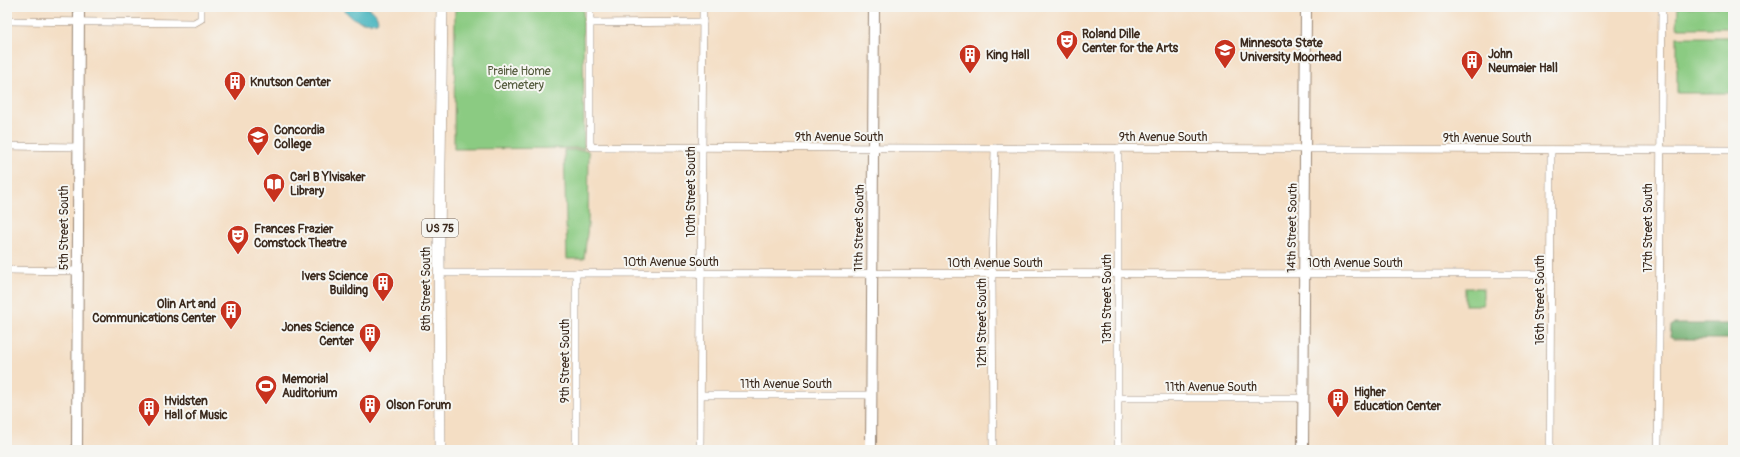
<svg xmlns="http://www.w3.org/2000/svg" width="1740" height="457" font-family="Pangolin,sans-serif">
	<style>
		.green { fill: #8bcb82; stroke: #637a50 }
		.forest { fill: #70af70; stroke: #566c47 }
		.water { fill: #43b3bd; stroke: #3f6e6e }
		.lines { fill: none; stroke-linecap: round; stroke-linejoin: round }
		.street-casing { stroke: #988471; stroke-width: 8 }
		.secondary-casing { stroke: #988471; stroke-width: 12 }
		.primary-casing { stroke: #988471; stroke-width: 12 }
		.street { stroke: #fff; stroke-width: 7 }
		.secondary { stroke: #fff; stroke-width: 10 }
		.primary { stroke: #fff; stroke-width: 11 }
		.labels { text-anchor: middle; stroke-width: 4; stroke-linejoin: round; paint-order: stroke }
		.shield { fill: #f6f6f2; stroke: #73675e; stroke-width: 1 }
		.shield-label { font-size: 11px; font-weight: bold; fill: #3b2a1e }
		.poi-label { font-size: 12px; font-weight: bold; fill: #3b2a1e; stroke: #f6f6f2; text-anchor: start }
		.park-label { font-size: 12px; fill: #535a3c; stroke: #f6f6f2 }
		.street-label { font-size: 12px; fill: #3b2a1e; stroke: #f6f6f2 }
	</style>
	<rect width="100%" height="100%" fill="#f6f6f2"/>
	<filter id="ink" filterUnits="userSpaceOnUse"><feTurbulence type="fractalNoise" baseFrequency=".025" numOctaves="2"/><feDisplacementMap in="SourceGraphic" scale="8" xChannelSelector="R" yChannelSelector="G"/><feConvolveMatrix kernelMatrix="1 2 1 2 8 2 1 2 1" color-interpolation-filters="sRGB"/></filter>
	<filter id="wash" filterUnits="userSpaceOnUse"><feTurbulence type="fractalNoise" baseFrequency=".012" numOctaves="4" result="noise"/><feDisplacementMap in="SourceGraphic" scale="16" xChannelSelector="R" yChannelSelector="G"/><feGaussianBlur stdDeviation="0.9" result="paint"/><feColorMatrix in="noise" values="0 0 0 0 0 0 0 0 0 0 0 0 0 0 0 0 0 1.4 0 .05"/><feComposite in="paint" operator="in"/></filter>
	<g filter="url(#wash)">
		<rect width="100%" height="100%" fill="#f4dec4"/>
		<g class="green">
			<polygon points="455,7 583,7 584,148 454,149"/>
			<polygon points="1678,7 1733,7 1733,28 1677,28"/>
			<rect x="1677" y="37" width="56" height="56"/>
			<polygon points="564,150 587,150 589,153 588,225 584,259 567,259"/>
			<rect x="1465" y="288" width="18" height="17"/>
		</g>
		<polygon class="forest" points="1674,324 1733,324 1733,339 1673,339 1670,337 1671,326"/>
		<path class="water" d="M343,7c14,0 31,-4 35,13l-1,2c-13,3 -29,-3 -34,-15z"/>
	</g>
	<g filter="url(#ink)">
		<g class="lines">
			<g class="street-casing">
				<g id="street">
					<polyline points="590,7 590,143 592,147 1733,150"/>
					<polyline points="7,21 194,23 201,19 201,7"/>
					<polyline points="590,23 703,22"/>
					<polyline points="7,146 78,147"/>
					<polyline points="1118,148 1118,450"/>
					<polyline points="7,270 77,271"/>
					<polyline points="439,273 1551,274"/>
					<polyline points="701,395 870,395"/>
					<polyline points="1118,398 1304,398"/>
					<polyline points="576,450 576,273"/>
					<polyline points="700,450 703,7"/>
					<polyline points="993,450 992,274 995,148"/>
					<polyline points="1550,450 1551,150"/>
					<polyline points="1658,450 1662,7"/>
				</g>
			</g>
			<g class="secondary-casing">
				<g id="secondary">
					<polyline points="77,450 79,7"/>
					<polyline points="871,450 874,7"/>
					<polyline points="1303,450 1306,7"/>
				</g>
			</g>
			<g class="primary-casing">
				<polyline id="primary" points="440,450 439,243 442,7"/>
			</g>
			<use href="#street" class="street"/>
			<use href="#secondary" class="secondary"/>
			<use href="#primary" class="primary"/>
		</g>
	</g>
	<defs>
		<g id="theatre-pin" transform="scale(1.15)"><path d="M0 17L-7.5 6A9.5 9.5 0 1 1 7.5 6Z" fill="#c8321e" stroke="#f6f6f2"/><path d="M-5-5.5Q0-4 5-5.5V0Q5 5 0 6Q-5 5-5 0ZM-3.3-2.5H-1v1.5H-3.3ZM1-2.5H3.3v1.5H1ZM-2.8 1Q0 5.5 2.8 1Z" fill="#fff"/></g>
		<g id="university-pin" transform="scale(1.15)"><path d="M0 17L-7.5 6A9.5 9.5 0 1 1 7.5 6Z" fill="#c8321e" stroke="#f6f6f2"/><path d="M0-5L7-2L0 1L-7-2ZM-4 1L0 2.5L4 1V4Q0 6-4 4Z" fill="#fff"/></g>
		<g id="building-pin" transform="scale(1.15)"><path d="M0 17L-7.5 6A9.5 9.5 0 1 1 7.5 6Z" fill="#c8321e" stroke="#f6f6f2"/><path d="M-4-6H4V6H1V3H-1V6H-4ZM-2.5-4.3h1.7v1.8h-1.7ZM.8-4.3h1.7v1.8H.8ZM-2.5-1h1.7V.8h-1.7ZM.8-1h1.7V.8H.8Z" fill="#fff"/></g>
		<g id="library-pin" transform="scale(1.15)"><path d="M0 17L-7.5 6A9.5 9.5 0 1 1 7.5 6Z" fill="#c8321e" stroke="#f6f6f2"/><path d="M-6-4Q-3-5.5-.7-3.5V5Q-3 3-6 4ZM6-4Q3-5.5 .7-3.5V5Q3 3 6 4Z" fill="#fff"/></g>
		<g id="stadium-pin" transform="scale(1.15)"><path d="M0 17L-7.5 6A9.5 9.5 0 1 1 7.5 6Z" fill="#c8321e" stroke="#f6f6f2"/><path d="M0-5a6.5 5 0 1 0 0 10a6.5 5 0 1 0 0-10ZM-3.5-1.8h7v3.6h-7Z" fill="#fff"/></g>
	</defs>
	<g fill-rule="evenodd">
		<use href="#theatre-pin" x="1067" y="41"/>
		<use href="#university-pin" x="1225" y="50"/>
		<use href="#building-pin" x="970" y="55"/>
		<use href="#building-pin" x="1472" y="61"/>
		<use href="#building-pin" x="235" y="82"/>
		<use href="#university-pin" x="258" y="137"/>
		<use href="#library-pin" x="274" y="184"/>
		<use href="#theatre-pin" x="238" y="236"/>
		<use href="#building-pin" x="383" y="283"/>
		<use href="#building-pin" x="231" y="311"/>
		<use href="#building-pin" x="370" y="334"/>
		<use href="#stadium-pin" x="266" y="386"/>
		<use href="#building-pin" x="1338" y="399"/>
		<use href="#building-pin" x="370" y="405"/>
		<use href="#building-pin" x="149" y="408"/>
	</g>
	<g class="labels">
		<rect class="shield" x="422" y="219" width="36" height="18" rx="3"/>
		<g class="shield-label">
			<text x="440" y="232">US 75</text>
		</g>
		<g class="poi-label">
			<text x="1082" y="38">Roland Dille<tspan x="1082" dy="14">Center for the Arts</tspan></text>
			<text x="1240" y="47">Minnesota State<tspan x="1240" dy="14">University Moorhead</tspan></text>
			<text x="1488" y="58">John<tspan x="1488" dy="14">Neumaier Hall</tspan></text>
			<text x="986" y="59">King Hall</text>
			<text x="250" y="86">Knutson Center</text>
			<text x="274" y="134">Concordia<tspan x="274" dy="14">College</tspan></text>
			<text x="290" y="181">Carl B Ylvisaker<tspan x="290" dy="14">Library</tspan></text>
			<text x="254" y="233">Frances Frazier<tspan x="254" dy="14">Comstock Theatre</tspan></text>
			<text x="368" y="280" text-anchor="end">Ivers Science<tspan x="368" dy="14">Building</tspan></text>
			<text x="216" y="308" text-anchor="end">Olin Art and<tspan x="216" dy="14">Communications Center</tspan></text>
			<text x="354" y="331" text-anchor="end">Jones Science<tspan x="354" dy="14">Center</tspan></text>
			<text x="282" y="383">Memorial<tspan x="282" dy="14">Auditorium</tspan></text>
			<text x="1354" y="396">Higher<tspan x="1354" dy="14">Education Center</tspan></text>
			<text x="164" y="405">Hvidsten<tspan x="164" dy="14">Hall of Music</tspan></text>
			<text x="386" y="409">Olson Forum</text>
		</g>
		<g class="park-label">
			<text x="519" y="75">Prairie Home<tspan x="519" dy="14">Cemetery</tspan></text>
		</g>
		<g class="street-label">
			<text x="839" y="141">9th Avenue South</text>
			<text x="1163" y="141">9th Avenue South</text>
			<text x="1487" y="142">9th Avenue South</text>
			<text transform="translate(691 192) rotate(-90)" y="4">10th Street South</text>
			<text transform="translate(64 228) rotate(-90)" y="4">5th Street South</text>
			<text transform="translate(859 228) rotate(-89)" y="4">11th Street South</text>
			<text transform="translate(1292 228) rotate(-89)" y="4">14th Street South</text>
			<text transform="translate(1648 228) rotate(-90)" y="4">17th Street South</text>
			<text x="671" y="266">10th Avenue South</text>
			<text x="995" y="267">10th Avenue South</text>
			<text x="1355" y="267">10th Avenue South</text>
			<text transform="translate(426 289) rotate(-90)" y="4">8th Street South</text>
			<text transform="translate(1107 299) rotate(-90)" y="4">13th Street South</text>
			<text transform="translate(1540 300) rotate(-90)" y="4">16th Street South</text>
			<text transform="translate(982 323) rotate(-90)" y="4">12th Street South</text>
			<text transform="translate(565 361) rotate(-90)" y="4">9th Street South</text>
			<text x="786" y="388">11th Avenue South</text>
			<text x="1211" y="391">11th Avenue South</text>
		</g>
	</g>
	<rect width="1740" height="457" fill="none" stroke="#f6f6f2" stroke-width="24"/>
</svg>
